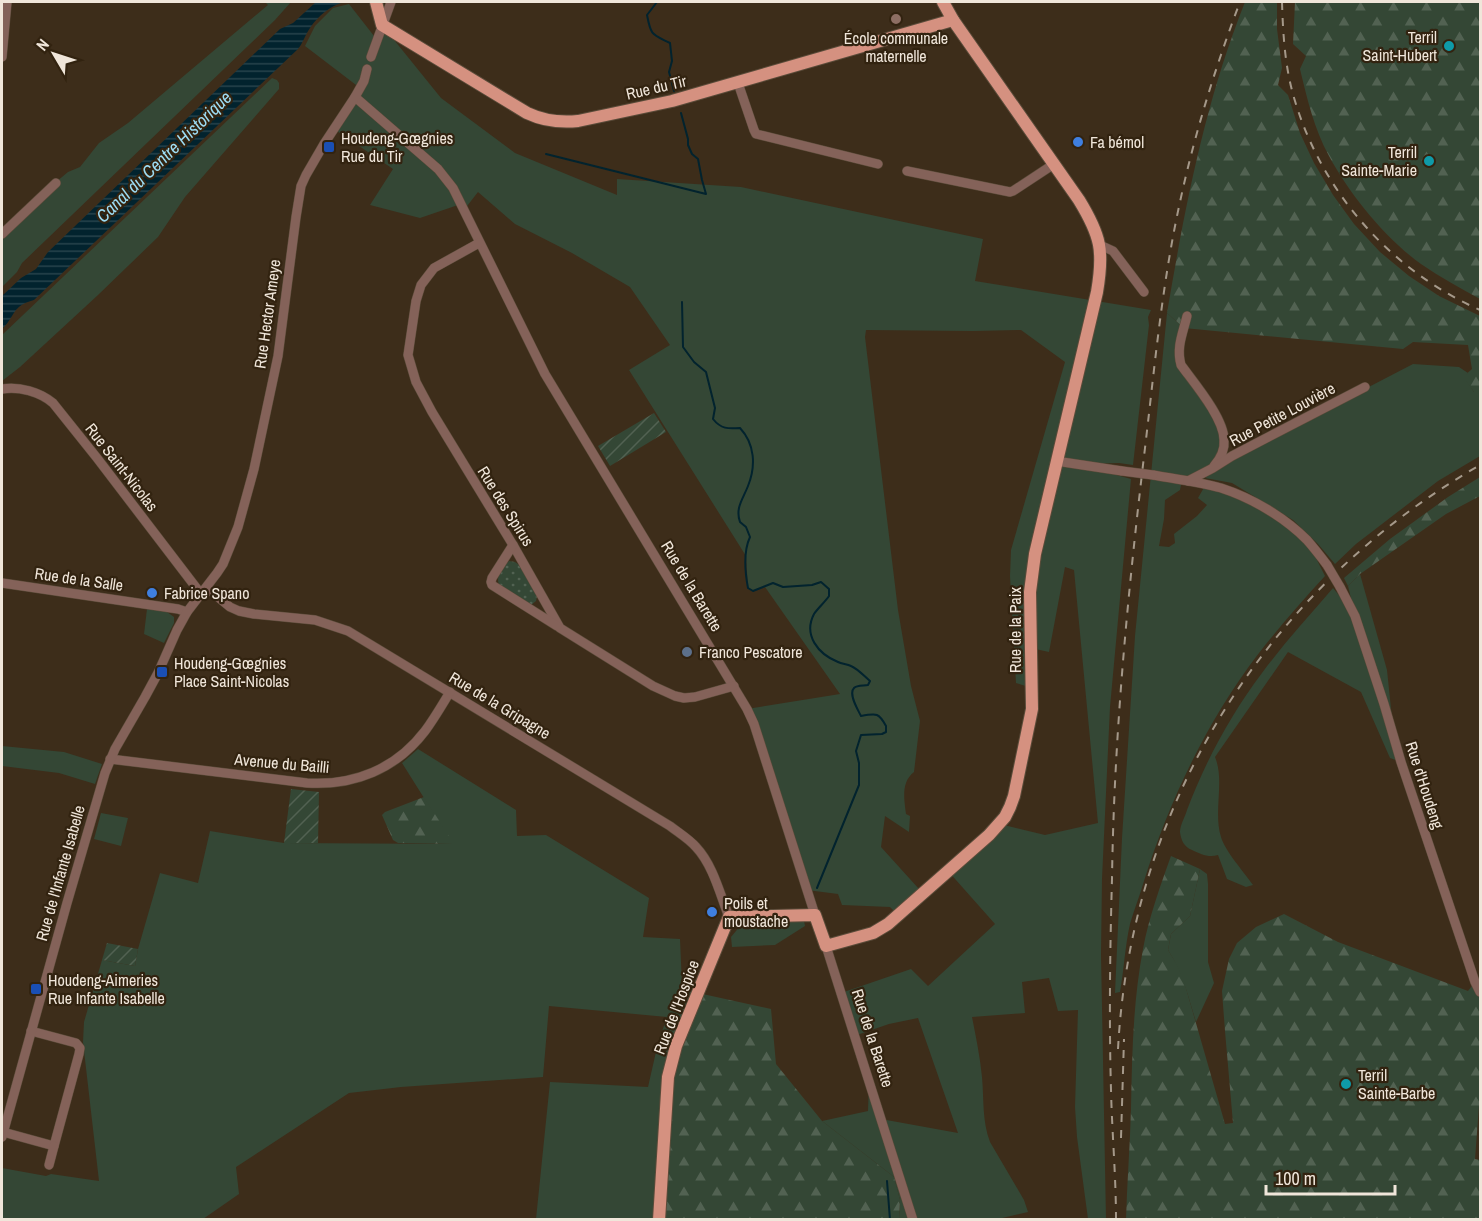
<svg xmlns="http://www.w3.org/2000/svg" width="1482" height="1221" font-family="'Archivo Narrow',sans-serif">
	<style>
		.grass { fill: #344735 }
		.forest { fill: url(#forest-firs) }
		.park { fill: url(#park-dots) }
		.garden { fill: url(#garden-furrows) }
		.water { fill: url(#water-rules) }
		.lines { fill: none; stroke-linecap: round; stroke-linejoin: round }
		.stream { stroke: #02232e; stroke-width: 2 }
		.minor-casing { stroke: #5a4b39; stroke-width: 10 }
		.major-casing { stroke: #5a4b39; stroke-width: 14 }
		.minor { stroke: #846259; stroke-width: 9 }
		.major { stroke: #d59180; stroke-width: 12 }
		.rail { stroke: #a5998a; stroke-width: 2; stroke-dasharray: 8 8; stroke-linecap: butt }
		.minor-bridge-casing { stroke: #5a4b39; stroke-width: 10; stroke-linecap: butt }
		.minor-bridge { stroke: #846259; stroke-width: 9 }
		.education-dot { fill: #8d6e63; stroke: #322310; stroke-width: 2 }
		.culture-dot { fill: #0f9aa8; stroke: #322310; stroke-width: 2 }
		.shop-dot { fill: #3f7fe0; stroke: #322310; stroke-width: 2 }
		.transit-dot { fill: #1a4fb4; stroke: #322310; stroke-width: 2 }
		.service-dot { fill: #5c6f8a; stroke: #322310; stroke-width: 2 }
		.labels { text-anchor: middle; stroke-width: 4.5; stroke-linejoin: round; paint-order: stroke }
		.poi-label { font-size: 16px; fill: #f0e6da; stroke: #322310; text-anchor: start }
		.street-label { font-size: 16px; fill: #f0e6da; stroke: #322310 }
		.water-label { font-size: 18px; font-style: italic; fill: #9cdcf4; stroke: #322310 }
	</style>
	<defs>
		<pattern id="forest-firs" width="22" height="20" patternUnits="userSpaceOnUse" patternTransform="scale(1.5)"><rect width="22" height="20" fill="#344735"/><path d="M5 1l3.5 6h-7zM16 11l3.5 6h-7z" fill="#526252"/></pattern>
		<pattern id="park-dots" width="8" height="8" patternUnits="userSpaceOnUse" patternTransform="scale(1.5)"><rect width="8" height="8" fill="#344735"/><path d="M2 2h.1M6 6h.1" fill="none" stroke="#526252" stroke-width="1.8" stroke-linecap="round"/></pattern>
		<pattern id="garden-furrows" width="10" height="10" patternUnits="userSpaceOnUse" patternTransform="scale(1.5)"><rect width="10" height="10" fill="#344735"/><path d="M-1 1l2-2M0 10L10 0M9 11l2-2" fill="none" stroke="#526252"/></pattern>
		<pattern id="water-rules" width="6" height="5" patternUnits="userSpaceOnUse" patternTransform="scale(1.5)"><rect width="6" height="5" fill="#02232e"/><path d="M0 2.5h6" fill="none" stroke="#27434c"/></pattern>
	</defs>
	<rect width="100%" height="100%" fill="#3d2d1a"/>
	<g class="grass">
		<polygon points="265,2 291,2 275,20 22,263 17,272 2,287 2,234 56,182 68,172 80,167 99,143 128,123 268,5"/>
		<path d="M349,4l25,32 8,-11 59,73 74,55 102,42v-16l124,8 242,52 -8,42 176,29 -3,7 1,8 -16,140 -14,-2 -42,1 54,15 -21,228 -8,172 -1,75 5,265h-18l-11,-82 -2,-30 3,-97 -20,1 -9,-33 -27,4 3,31 -53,4c4,20 8,40 10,60 2,22 0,44 8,65l34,58 4,12 -30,7h-99l1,-19 -6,-23 -72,-56 46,-10 1,-29 12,37 77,14 -40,-115 -29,6 -35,12 -13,-43 70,-24 17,17 67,-62 -47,-53 52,-47 45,11 53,-12 -24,-253 -9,-3 -16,85 -18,-4 1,40 -16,-5 -6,-107 1,-26 54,-188 -44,-32 -48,1 -107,-1 -1,7 33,273 13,76 9,35 -6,51c-13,10 -10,27 -8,42l4,2 -1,16 -24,-16 -4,31 38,42 -25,22 -4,-4 -48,-2 -4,-11 -31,-4 -60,-181 93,-15 -75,-107 -12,4 -5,-3 -2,-32 -117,-186 41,-25 -40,-58 -58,-34 -57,-29 -37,-32 -14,18 -3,-6 -41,14 -50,-13 23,-36 -59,-40 26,-41 -55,-42 10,-20 18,-18z"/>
		<polygon points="272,78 277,80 279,83 279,89 185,197 158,237 98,295 20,367 2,381 2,335"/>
		<path d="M1167,313l17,15 -6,24 44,76 -4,33 -36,19 -2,10 -15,10 -1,19 -5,27 10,1 6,-4 -1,-9 23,-18 10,-11 -9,-7 8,-14 30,10 71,46 18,36c-23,25 -45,50 -66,77 -52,68 -89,146 -115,228 -4,14 -10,29 -14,43 -5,22 -6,46 -10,68l-5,1 7,-155 13,-202z"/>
		<polygon points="1413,364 1459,367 1468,373 1464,377 1474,392 1480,392 1480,456 1438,481 1356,544 1335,564 1318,544 1293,520 1232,483 1205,478 1232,458"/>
		<path d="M1360,574l27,96 7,67 7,25 -11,-4 -29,-66 -73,-40 -73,105c10,24 -2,54 6,80 4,14 23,35 32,48l-7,2 -19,-8 -9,-24c-10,3 -17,-1 -26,-5 -8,-3 -11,-10 -12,-18 0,-7 5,-15 7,-22 18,-48 44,-96 75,-137 22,-30 47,-57 71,-85l22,27 -7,-29z"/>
		<polygon points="147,609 167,612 174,617 174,623 164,643 144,634"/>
		<polygon points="2,746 64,752 102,764 95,784 59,773 2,766"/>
		<polygon points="418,749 516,810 517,836 546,835 649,898 643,937 680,939 682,985 698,993 659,1219 536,1219 550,1082 648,1087 658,1043 667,1017 549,1006 543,1077 401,1087 349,1093 236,1167 239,1194 203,1219 2,1219 2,1168 46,1176 51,1174 99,1181 83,1042 84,1022 102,960 135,966 138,949 160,873 198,883 210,831 284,843 453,844 402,763"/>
		<polygon points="101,813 128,818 121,846 94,839"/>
		<path d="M1200,869l7,5 1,10v78l6,21 -18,39c-8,-26 -13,-49 -28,-72l3,-16 19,-18z"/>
		<polygon points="804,921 805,926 775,945 732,947 731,937 741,925"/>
	</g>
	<g class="forest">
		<path d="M1245,2h32v27l5,39 -4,17 10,10 12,38 14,30 19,32 21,29 26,28 29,24 30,20 41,20v76h-6l-11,-15 9,-8 -4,-24 -55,-3 -10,7 -219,-21 -17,-15c18,-106 38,-211 78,-311z"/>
		<path d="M1295,2h185v297c-20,-11 -40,-22 -59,-35 -36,-26 -71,-69 -92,-108 -15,-27 -22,-58 -29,-87l6,-13 -13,-12z"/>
		<polygon points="1480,477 1480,496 1446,514 1360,574 1348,586 1344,578 1390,539 1448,497"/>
		<polygon points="424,797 454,844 398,843 393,840 382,815 385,812"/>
		<path d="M1171,856l29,13 -10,47 -19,18 -3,16 8,13 7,15 42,146 8,-1 -8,-92 -3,-40 7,-32 8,-16 19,-16 28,-13 54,28 130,49 7,-9 5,10v100l-5,67 5,1v59l-354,1c1,-37 4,-74 5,-111 1,-54 2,-107 12,-160 6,-32 17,-62 28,-93z"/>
		<polygon points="698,993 771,1009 776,1064 822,1121 894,1177 900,1200 899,1219 659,1220 668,1077"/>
	</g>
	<path class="park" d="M509,561l6,1 4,3 18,31 -1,5 -5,4c-7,-4 -25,-13 -30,-18 -8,-8 2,-20 8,-26z"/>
	<g class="garden">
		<polygon points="654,413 666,432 610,466 598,446"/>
		<polygon points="291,789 319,792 318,843 284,843"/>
		<polygon points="107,943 138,949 135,966 102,960"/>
	</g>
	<path class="water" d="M316,2h28c-14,4 -26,14 -34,26 -5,7 -7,15 -12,21l-264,251c-23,6 -18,16 -32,29v-33l19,-18 15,-9 12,-17 232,-223 13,-6z"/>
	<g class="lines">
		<g class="stream">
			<path d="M657,2l-10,13c4,21 5,19 23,28l2,18 -3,11 5,19"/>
			<polyline points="546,154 706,194 702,180 698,159 692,154 688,145 688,139 681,113"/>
			<path d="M682,302l1,45 11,15 12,10 9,36 -2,11c8,10 15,10 27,9 15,16 16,38 8,58 -5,13 -13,22 -8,36l6,5 4,10c-7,15 -5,35 -2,51l5,3 20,-8 10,4 29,-2 9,-3 8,7v7c-4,6 -11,12 -15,18 -11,21 4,40 24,48 4,2 9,2 13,4 7,3 13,10 19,15l-2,4c-4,1 -11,0 -14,3 -6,6 4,22 7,28 16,-3 18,-3 25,10v6l-4,2 -21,1 -5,16 3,12v22l-42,103"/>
			<polyline points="887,1181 890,1220"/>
		</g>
		<g class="minor-casing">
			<g id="minor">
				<polyline points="2,57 7,2"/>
				<polyline points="371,57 391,2"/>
				<polyline points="738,83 754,130 756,134 878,164"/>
				<polyline points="355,97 438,169 453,188 545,374 747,709 754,724 815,915"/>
				<polyline points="907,171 1010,192 1013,191 1054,164"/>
				<polyline points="2,234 56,183"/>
				<polyline points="479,243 434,268 421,285 416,301 408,355 416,382 432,412 513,545 560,628 653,686 675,696 684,698 695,697 734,686"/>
				<polyline points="1100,245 1113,251 1144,292"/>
				<path d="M1187,316c-4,17 -11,31 -6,49 13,18 43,53 43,75 1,10 -4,19 -10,26"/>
				<path d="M2,389c17,-3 38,3 51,14l44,55 104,136"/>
				<polyline points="1056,461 1122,471"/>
				<path d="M1153,475c23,4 46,7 68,13 31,10 63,29 86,52 7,8 14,17 20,25"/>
				<polyline points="1188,481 1213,468 1232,456 1278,432 1365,387"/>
				<polyline points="513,545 492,578 491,582 492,585 557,626"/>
				<polyline points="2,583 178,609 187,612"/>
				<polyline points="1340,587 1355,616 1384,704 1401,762 1469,964 1475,982 1480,992"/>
				<path d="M207,588l23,19 9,4 15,3 61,6 33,11 322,195c9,7 19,13 26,21 17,18 24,47 33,70"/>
				<path d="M110,759l197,24c47,3 89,-14 118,-52 9,-12 17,-26 25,-39"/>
				<polyline points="826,946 913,1220"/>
				<polyline points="3,1132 54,1146 79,1054 80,1048 76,1043 31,1031"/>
				<polyline points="2,1137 67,903 105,773 115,749 145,697 158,673 177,630 187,612 217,573 223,564 238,527 254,469 278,356 296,217 301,186 306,175 324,144 355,97 364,81 367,69"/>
				<polyline points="49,1165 54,1146"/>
			</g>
		</g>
		<g class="major-casing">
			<g id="major">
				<path d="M376,2l6,23 145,88c17,8 32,10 51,8l94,-20 281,-81"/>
				<path d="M659,1220l9,-143 8,-31 53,-129 86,-2 11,31 47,-13 15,-9 101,-89 16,-18 5,-10 4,-11 18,-87 -2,-117 5,-38 62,-262c7,-41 4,-56 -18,-92l-126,-180 -10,-18"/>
			</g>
		</g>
		<use href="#minor" class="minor"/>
		<use href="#major" class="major"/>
		<g class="rail">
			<path d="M1282,2c1,33 3,67 13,99 28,93 97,170 185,209"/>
			<path d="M1118,1049c13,-247 150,-462 362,-584"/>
			<polyline points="1121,1138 1124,1039"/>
			<path d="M1116,1220c0,-44 -4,-87 -5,-130 -2,-70 -1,-141 1,-211 2,-144 16,-288 33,-431 9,-76 16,-152 31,-227 15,-75 37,-148 64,-219"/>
		</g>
		<g class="minor-bridge-casing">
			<g id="minor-bridge">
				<polyline points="1122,471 1153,475"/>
				<polyline points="1327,565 1340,587"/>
			</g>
		</g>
		<use href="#minor-bridge" class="minor-bridge"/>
	</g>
	<circle class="education-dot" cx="896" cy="19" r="6"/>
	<g class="culture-dot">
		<circle cx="1449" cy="46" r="6"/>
		<circle cx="1429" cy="161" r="6"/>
		<circle cx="1346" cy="1084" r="6"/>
	</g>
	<g class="shop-dot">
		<circle cx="1078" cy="142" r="6"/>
		<circle cx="152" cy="593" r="6"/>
		<circle cx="712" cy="912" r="6"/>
	</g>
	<g class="transit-dot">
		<rect x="323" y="141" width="12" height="12" rx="3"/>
		<rect x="156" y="666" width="12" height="12" rx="3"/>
		<rect x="30" y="983" width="12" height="12" rx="3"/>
	</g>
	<circle class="service-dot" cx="687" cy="652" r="6"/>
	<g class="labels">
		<g class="poi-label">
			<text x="1437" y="43" text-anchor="end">Terril<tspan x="1437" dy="18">Saint-Hubert</tspan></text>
			<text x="896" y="44" text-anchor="middle">École communale<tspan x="896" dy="18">maternelle</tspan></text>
			<text x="341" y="144">Houdeng-Gœgnies<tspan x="341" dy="18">Rue du Tir</tspan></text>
			<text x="1090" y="148">Fa bémol</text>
			<text x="1417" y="158" text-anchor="end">Terril<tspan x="1417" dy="18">Sainte-Marie</tspan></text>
			<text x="164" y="599">Fabrice Spano</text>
			<text x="699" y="658">Franco Pescatore</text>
			<text x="174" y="669">Houdeng-Gœgnies<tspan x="174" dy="18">Place Saint-Nicolas</tspan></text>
			<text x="724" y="909">Poils et<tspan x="724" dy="18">moustache</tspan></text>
			<text x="48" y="986">Houdeng-Aimeries<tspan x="48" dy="18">Rue Infante Isabelle</tspan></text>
			<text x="1358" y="1081">Terril<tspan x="1358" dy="18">Sainte-Barbe</tspan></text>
		</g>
		<g class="street-label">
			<text transform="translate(656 87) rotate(-13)" y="6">Rue du Tir</text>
			<text transform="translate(267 314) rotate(-82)" y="6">Rue Hector Ameye</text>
			<text transform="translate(1282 414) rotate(-28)" y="6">Rue Petite Louvière</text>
			<text transform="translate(122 467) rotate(52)" y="6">Rue Saint-Nicolas</text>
			<text transform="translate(506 506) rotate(58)" y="6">Rue des Spirus</text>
			<text transform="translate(79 579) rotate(8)" y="6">Rue de la Salle</text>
			<text transform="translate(692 586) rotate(59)" y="6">Rue de la Barette</text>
			<text transform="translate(1015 630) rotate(-90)" y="6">Rue de la Paix</text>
			<text transform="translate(500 705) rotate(31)" y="6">Rue de la Gripagne</text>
			<text transform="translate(282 763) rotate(5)" y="6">Avenue du Bailli</text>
			<text transform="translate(1425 785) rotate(72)" y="6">Rue d'Houdeng</text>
			<text transform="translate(60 873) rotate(-74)" y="6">Rue de l'Infante Isabelle</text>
			<text transform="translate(676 1007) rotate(-69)" y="6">Rue de l'Hospice</text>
			<text transform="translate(873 1038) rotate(72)" y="6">Rue de la Barette</text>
		</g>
		<g class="water-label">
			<text transform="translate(164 157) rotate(-44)" y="6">Canal du Centre Historique</text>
		</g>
	</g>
	<rect width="1482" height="1221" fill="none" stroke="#f0e6da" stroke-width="6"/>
	<g transform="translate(54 54) rotate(309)" stroke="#322310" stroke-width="4.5" paint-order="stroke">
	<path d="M0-4.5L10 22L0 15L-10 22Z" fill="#f0e6da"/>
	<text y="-9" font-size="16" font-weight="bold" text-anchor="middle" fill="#f0e6da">N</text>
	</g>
	<path d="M1266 1185v9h129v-9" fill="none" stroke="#f0e6da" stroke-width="3"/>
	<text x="1275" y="1185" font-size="18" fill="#f0e6da" stroke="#322310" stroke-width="4.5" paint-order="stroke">100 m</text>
</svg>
